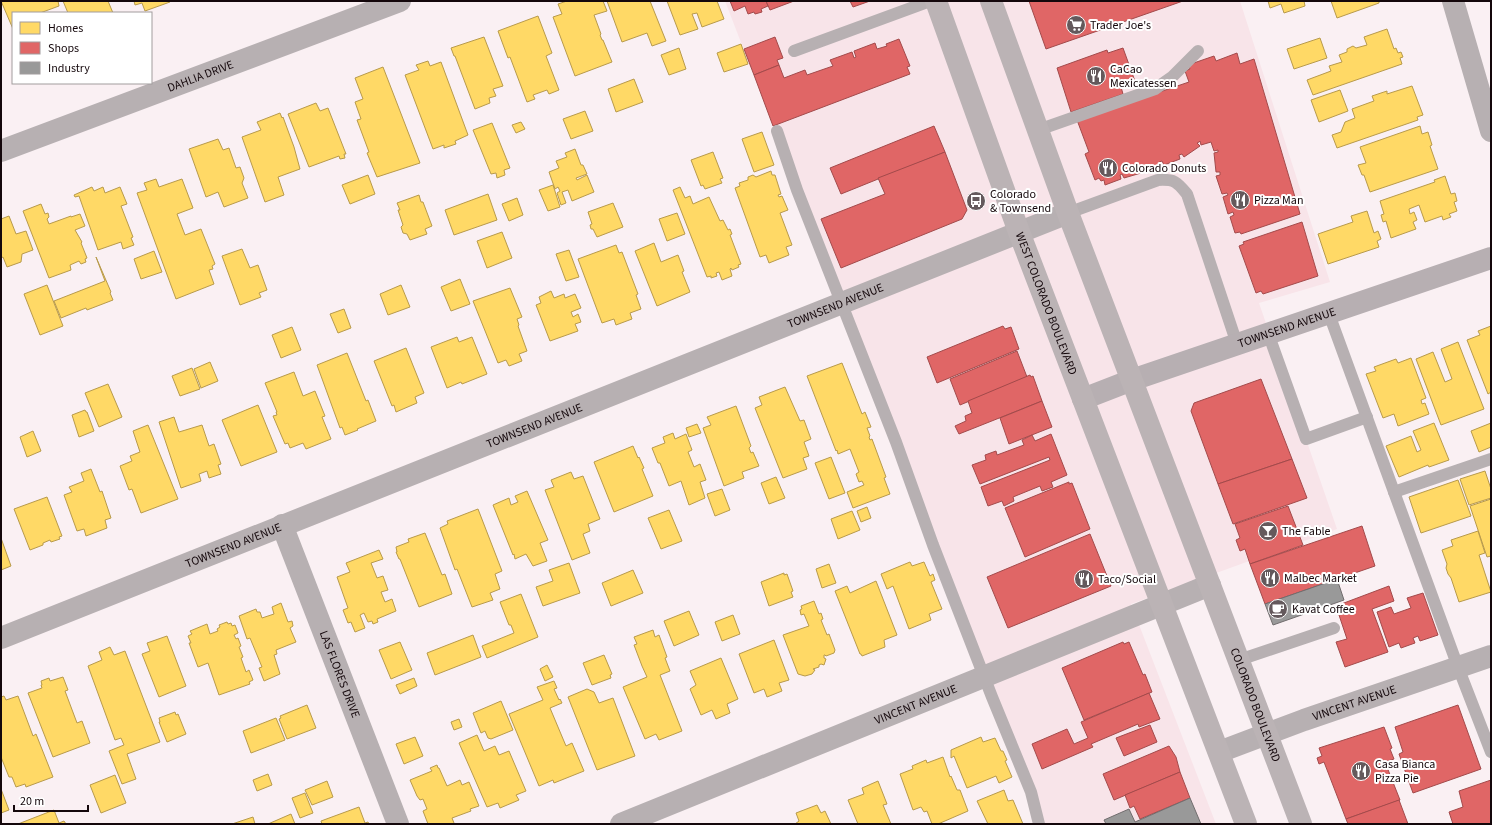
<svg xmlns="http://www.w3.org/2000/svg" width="1492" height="825" font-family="'Source Sans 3',sans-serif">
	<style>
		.built { fill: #f8e4e9 }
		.homes { fill: #ffd966; stroke: #b89a4b }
		.shops { fill: #e06666; stroke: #a34a4b }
		.industry { fill: #999; stroke: #716d6e }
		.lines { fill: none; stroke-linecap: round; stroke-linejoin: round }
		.lane { stroke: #b7b0b2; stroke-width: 12 }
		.street { stroke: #b7b0b2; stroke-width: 22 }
		.secondary { stroke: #b7afb2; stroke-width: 22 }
		.primary { stroke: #bbb3b5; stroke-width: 22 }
		.labels { text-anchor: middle; stroke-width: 4; stroke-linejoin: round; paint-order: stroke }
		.poi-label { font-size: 12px; fill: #14070b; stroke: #fff; text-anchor: start }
		.street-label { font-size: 12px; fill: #14070b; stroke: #fff }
	</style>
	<rect width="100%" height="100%" fill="#faf0f3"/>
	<polygon class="built" points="725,1 1240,1 1330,282 1259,303 1337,529 1131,604 1216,824 1043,824"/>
	<g class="homes">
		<polygon points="1,1 58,1 59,6 40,13 13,13 13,29"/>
		<polygon points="63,1 108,1 113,13 68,13"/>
		<polygon points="134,1 170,1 170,2 145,11 142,3 135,5"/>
		<polygon points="567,1 603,1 607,11 594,15 601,34 600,35 602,40 603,40 612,62 575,76 553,17 562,14 558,4"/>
		<polygon points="607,1 650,1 666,41 652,46 647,33 622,42"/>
		<polygon points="667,1 717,1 724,19 702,27 697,13 692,14 698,29 680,35"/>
		<polygon points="1268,1 1304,1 1305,6 1284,13 1281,4 1270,8"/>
		<polygon points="1331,1 1379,1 1379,3 1337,18"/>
		<polygon points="538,16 552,53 546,56 559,90 549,94 547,90 533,95 535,99 527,102 510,57 508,58 498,31"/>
		<polygon points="1387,29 1394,49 1396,48 1398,53 1401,52 1403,57 1400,58 1402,64 1313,95 1307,80 1331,71 1329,66 1342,62 1339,55 1347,52 1347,49 1353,46 1356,48 1367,45 1364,37"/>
		<polygon points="484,37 503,86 493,89 496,96 489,98 490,103 475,109 455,56 454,56 451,48"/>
		<polygon points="1320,38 1327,58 1294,69 1287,49"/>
		<polygon points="741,44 748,64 724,72 717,53"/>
		<polygon points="679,48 686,69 669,75 661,55"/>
		<polygon points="428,61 430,66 441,62 468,135 455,141 456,144 444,148 444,145 433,149 405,75 419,70 416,65"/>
		<polygon points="383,67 420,163 377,177 367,153 369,152 357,120 361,119 355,102 363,99 355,78"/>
		<polygon points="634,79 643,102 616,112 608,89"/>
		<polygon points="1412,86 1423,115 1417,117 1418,120 1337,148 1332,135 1341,132 1345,122 1355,118 1352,109 1374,101 1372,96 1387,91 1387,94"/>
		<polygon points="1340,90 1348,111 1319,122 1311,100"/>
		<polygon points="316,103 320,111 328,108 346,154 344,154 345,158 340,159 339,156 309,167 288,114"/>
		<polygon points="585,111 593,131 571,139 563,119"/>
		<polygon points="280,113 282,118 283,117 294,147 300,169 278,177 284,195 265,202 242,137 261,130 257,122"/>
		<polygon points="521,122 525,129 516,133 512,125"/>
		<polygon points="492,123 510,168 504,170 505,175 497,178 496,173 491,174 473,130"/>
		<polygon points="1420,126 1422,134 1428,132 1432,145 1430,146 1438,169 1370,192 1364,175 1362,175 1358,165 1366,163 1360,147"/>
		<polygon points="762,132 774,165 754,172 742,139"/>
		<polygon points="218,139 223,150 229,148 236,168 240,167 244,178 242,183 248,198 224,207 218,192 206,197 189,149"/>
		<polygon points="575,149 581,165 583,165 587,174 576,178 577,180 587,175 594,192 572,201 568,190 562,192 566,203 561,205 557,193 560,191 558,187 555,189 549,172 559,168 556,161 567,157 565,153"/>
		<polygon points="713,152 723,178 720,179 722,183 705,189 703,185 701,186 691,160"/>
		<polygon points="771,171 772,175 775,175 781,194 778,195 779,197 782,196 788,210 780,213 792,245 786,247 789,255 769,263 766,255 760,257 735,188 740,186 739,183 748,180 748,177 753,175 756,177"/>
		<polygon points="368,175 375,194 350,204 342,185"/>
		<polygon points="1445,176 1451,194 1455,193 1457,201 1454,202 1457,211 1449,214 1451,217 1443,220 1442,216 1425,222 1419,205 1409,209 1410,214 1414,212 1417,220 1413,222 1416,229 1391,238 1386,221 1383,222 1381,215 1384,214 1380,201 1435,182 1434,180"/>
		<polygon points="156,179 159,187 182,179 193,208 177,214 185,235 201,229 215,264 212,266 213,269 209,270 214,284 176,299 137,193 147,190 144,183"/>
		<polygon points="553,185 560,207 548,211 539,190"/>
		<polygon points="92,187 94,191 103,187 105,193 120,187 127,204 121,206 133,237 131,238 134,245 123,249 121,242 98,250 79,196 75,197 74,195"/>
		<polygon points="680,187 685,198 690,196 693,204 709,197 720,221 723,220 728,230 730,229 732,234 730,235 741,264 738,265 739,267 732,270 731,268 730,269 732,276 722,280 719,272 716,273 717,276 711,278 711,276 707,277 673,190"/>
		<polygon points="488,194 497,220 454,235 445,210"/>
		<polygon points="419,195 421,202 423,202 432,226 425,229 427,234 410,240 407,234 403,233 401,227 403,225 398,210 400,210 397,203"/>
		<polygon points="517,198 523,215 509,221 502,204"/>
		<polygon points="613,203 623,227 597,237 593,229 591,229 590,225 592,224 588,212"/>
		<polygon points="41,204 45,214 48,213 49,217 47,219 49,224 71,216 71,217 80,214 85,226 75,230 82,242 81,243 87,258 85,259 86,262 81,264 79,261 70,265 71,270 49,278 23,211"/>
		<polygon points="1367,211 1374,233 1378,231 1381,239 1377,241 1379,247 1328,264 1318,234 1353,222 1351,216"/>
		<polygon points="677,213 685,234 667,241 659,219"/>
		<polygon points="9,216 16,234 26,231 33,250 22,254 21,262 7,267 3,257 1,258 1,219"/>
		<polygon points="502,232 512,258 487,268 477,241"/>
		<polygon points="654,243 661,262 678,255 684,271 682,272 690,292 657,306 635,251"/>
		<polygon points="616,245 619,253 622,252 638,294 636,295 641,309 630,313 632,319 616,325 614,319 602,323 578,259"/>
		<polygon points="242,249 250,268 258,265 267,290 259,293 261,297 240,305 222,256"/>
		<polygon points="569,250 579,277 566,281 556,254"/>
		<polygon points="154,251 162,272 141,279 134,259"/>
		<polygon points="96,257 111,292 110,293 113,300 87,310 86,308 61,318 54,301 105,281"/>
		<polygon points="460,279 470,304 451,311 441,287"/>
		<polygon points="47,285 63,326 40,335 24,294"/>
		<polygon points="401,285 410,307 388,315 380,294"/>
		<polygon points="510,288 522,317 517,319 519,325 518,326 527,351 519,354 522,361 509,366 506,360 498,363 473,301"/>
		<polygon points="551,291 554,298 564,294 565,298 575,294 581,308 571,312 573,317 578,314 581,322 575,324 578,331 550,341 536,305 541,303 539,297"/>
		<polygon points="344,309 351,328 338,333 330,314"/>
		<polygon points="1491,326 1491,392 1488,394 1467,340 1480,335 1478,331"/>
		<polygon points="292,327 301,350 281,358 272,335"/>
		<polygon points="457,337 459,342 472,337 487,374 462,384 461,382 447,388 431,347"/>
		<polygon points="1458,342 1484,409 1441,425 1416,359 1433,352 1445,382 1452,379 1441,349"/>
		<polygon points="406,348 424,393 415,397 417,403 396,412 394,405 392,406 374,361"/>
		<polygon points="347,353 366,401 368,400 376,421 357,429 358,430 345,435 342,427 340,428 317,365"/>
		<polygon points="1411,358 1426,398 1421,400 1422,404 1425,403 1429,414 1398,426 1394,414 1383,418 1366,374 1376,371 1374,367 1396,359 1398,363"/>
		<polygon points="210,362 218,381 201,388 194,369"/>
		<polygon points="842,363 862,414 865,412 871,427 867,428 870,436 869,437 870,440 872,439 886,477 884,478 890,494 853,508 847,492 864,485 862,481 859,482 856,474 859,472 850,449 838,454 837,450 836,451 807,376"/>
		<polygon points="192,368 200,389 180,396 172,376"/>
		<polygon points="294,372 303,396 315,391 325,416 322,417 331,439 306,449 303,443 290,448 288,443 285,444 273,416 277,415 276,412 277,412 265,383"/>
		<polygon points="108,384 122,417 99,427 85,393"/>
		<polygon points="785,387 800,421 804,420 811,439 804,442 809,456 803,458 807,469 783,478 755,408 762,405 759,397"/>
		<polygon points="258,405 277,452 241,466 222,420"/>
		<polygon points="736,406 751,446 749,448 751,453 753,452 759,466 742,472 744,478 724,486 703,428 711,425 707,417"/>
		<polygon points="85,410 86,412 87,412 94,431 79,437 72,415"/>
		<polygon points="174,417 179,432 202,425 209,446 214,444 221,464 218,465 221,474 209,478 207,471 199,474 201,481 181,488 159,422"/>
		<polygon points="1434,423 1449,460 1429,467 1428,465 1399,477 1386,446 1411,436 1417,452 1421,450 1413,431"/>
		<polygon points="1491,423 1491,447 1479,452 1471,431"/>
		<polygon points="697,424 701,433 689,437 686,428"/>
		<polygon points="148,425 178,499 141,513 132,489 129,490 120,466 132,461 130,456 140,452 133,431"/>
		<polygon points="33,431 41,451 27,457 20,437"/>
		<polygon points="673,433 675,439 686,434 692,450 688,452 694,467 700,464 706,480 700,482 705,498 689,505 681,481 669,486 660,463 658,463 652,448 665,443 663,437"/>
		<polygon points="633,446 638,458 639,457 644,468 642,469 653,496 614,512 594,462"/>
		<polygon points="831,457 845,493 829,499 815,463"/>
		<polygon points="91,469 100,492 102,491 111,518 105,520 107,528 86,536 84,529 77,531 64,495 72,492 69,487 84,481 81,473"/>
		<polygon points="1485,471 1491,489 1491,498 1469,505 1460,479"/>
		<polygon points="571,472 574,479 583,476 600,519 588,524 590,531 583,534 590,553 572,560 545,490 554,487 551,480"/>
		<polygon points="776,477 785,498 769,504 761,483"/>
		<polygon points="1458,480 1471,516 1421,533 1409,497"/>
		<polygon points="722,489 730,510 715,516 707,494"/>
		<polygon points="527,491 548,540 540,543 547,561 533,566 526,554 515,559 514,554 513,555 493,505 509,498 511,505 518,502 515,496"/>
		<polygon points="47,497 62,536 59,537 60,539 51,542 50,540 43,543 43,545 30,550 14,509"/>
		<polygon points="1491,499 1491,556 1487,557 1470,506"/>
		<polygon points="867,507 871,518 861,522 857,511"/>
		<polygon points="478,509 502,571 495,574 500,589 490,593 493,600 472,607 457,569 455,570 440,528 448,524 447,521"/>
		<polygon points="669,510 682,541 661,549 648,518"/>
		<polygon points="852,511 860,530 838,539 831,519"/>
		<polygon points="1478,531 1485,553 1479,555 1491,592 1459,602 1451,578 1448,574 1446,568 1447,564 1442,550 1453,546 1451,540"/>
		<polygon points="425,533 442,575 445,574 452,594 419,607 400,559 399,559 396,552 397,552 396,547 409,542 408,539"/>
		<polygon points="1,538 11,566 1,570"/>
		<polygon points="379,550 383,559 371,563 377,578 383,576 388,590 381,592 385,602 392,599 396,611 377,619 378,622 373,624 372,621 368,622 364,613 360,615 365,628 355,632 351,622 348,623 343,610 348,608 337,577 350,572 346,563"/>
		<polygon points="910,562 912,566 924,562 930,576 933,574 935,580 931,582 942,609 929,614 931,620 909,629 893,586 887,589 881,574"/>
		<polygon points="569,563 580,593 543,606 536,587 553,581 549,570"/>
		<polygon points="829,564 836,583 822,588 816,569"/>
		<polygon points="633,570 643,593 611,606 602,583"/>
		<polygon points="784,573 784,575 787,574 793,591 791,592 793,597 769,606 761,582"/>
		<polygon points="876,581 897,635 884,640 885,647 862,656 861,654 860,654 835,591 847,586 850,593"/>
		<polygon points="521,594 538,637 487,658 482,646 514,633 511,625 509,625 500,602"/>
		<polygon points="814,601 819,614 821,613 823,619 821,620 827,635 829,634 835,650 834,653 826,656 825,655 824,655 824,658 826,659 824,665 821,664 819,665 819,667 813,669 815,670 812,674 805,676 798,674 783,635 809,626 804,614 801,615 800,610 802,609 801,606"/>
		<polygon points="281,603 288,622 292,621 293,626 290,628 296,642 276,650 277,654 274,655 280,674 264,681 259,668 262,667 250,638 247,639 239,616 256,609 257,612 260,612 262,618 274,614 272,607"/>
		<polygon points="689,611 699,635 674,646 664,621"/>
		<polygon points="733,615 740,634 722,641 715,622"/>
		<polygon points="227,622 228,624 231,623 232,626 235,625 238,633 234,635 236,639 238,638 241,646 239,647 243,657 241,658 246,672 249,670 253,680 249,682 250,684 219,695 208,663 198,667 189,643 191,643 188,636 192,634 190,631 207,624 210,634 218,631 217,629 220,627 219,625"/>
		<polygon points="653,630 655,637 659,635 667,657 665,658 670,671 660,675 682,731 659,740 656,734 645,739 623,687 647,677 642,666 634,645 637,644 634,637"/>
		<polygon points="473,635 481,657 435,675 427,653"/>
		<polygon points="167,636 186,686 159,697 142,654 150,651 147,643"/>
		<polygon points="774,640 789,680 779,683 782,691 767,697 764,689 754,693 739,654"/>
		<polygon points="400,642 412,670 391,679 379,650"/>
		<polygon points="110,647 114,655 125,651 160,742 127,754 136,779 122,784 109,751 124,745 121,738 115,740 88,666 102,660 99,652"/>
		<polygon points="604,655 612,674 610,675 611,678 592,685 583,663"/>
		<polygon points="721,658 738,699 727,704 730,713 716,719 712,710 701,715 690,689 696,685 690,671"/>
		<polygon points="547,665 553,677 545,681 540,669"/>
		<polygon points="63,677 68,690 65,691 77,723 82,721 90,743 53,757 28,693 42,688 41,685 42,685 41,681 49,678 50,681"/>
		<polygon points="414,678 417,686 400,694 396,685"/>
		<polygon points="554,681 557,688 554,689 559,700 560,699 562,703 550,708 566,746 572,743 584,771 554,783 553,780 539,786 509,714 543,700 537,687"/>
		<polygon points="587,689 594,692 599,703 613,698 635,756 597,770 568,697"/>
		<polygon points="4,696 6,700 18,696 33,736 36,734 53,777 26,787 25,784 16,787 12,777 9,777 1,757 1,697"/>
		<polygon points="501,701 513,730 491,739 488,738 485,731 481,733 473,713"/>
		<polygon points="307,705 316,728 287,739 279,719 281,718 280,716"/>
		<polygon points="175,712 176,715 178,714 186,734 167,742 159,722 160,722 159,718"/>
		<polygon points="276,718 285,740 251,753 243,731"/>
		<polygon points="459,719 462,727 454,730 451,722"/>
		<polygon points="477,735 484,751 495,746 499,755 509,751 526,791 516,795 519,800 500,808 498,803 487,807 459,743"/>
		<polygon points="415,737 423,756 404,764 396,744"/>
		<polygon points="981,737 983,742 995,738 1001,751 1003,751 1007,760 1005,761 1012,777 999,783 996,776 967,788 954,756 951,758 951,750"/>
		<polygon points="943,757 950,777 951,776 957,790 960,790 968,811 938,824 932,824 927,811 924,812 921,807 913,810 900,774 913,769 912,766 926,760 927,763"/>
		<polygon points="437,765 438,768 439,768 447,786 460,780 462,785 469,782 479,806 470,809 471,811 452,818 454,823 453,824 428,824 423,811 427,809 423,799 420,800 417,796 410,780 432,771 430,768"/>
		<polygon points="268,774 272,785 257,791 253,780"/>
		<polygon points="115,775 126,803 101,813 90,785"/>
		<polygon points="327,781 333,797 312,805 305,790"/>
		<polygon points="878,781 887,804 883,805 891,824 858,824 848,800 864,794 862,788"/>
		<polygon points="1,789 9,810 1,813"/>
		<polygon points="1004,790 1008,801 1013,800 1023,824 988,824 977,801"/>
		<polygon points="305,793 313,813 300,818 292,798"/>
		<polygon points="817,805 821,813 825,811 831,824 795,824 799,821 796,813"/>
		<polygon points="359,807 365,823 368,822 369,824 322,824 321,821"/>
		<polygon points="54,810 59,823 64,821 66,824 18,824"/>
		<polygon points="291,814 295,824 268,824"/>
		<polygon points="253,817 255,824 232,824"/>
	</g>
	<g class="shops">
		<polygon points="730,1 766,1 768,6 761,9 762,12 755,14 754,12 748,14 745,6 734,11"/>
		<polygon points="766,1 794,1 770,10"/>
		<polygon points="850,1 870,1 853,7"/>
		<polygon points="1029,1 1183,1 1046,49"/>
		<polygon points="775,37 783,58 777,60 779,65 754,75 744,49"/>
		<polygon points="899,39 910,66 907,67 910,74 773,126 754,75 779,65 784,78 805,70 807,75 833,66 830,60 852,52 854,58 856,57 854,51 875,43 877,49 887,46 886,44"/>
		<polygon points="1123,48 1136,84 1125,88 1125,86 1121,87 1123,94 1071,112 1057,68 1107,50 1108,53"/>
		<polygon points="1237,53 1240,64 1254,59 1300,214 1241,234 1240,232 1235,233 1230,217 1234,215 1233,212 1228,214 1223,197 1228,195 1227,193 1222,194 1216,176 1220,175 1220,172 1216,172 1214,153 1218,152 1218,150 1214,151 1211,142 1201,145 1200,141 1199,142 1197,143 1200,146 1184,157 1182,154 1179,155 1180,159 1164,165 1162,161 1159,162 1161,166 1144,171 1142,167 1140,168 1141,173 1124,178 1122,174 1120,175 1121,179 1105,185 1104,180 1101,181 1099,178 1095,180 1085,154 1089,152 1077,120 1189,82 1185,71 1190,69 1188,65 1214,56 1216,61"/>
		<polygon points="934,126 945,152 841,194 830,168"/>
		<polygon points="945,152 967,210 962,219 841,268 821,219 885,194 878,178"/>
		<polygon points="1302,222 1318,276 1263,294 1261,291 1256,293 1239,246 1244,244 1243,242"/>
		<polygon points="1003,326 1005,329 1011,327 1019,349 937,383 927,357"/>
		<polygon points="1017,351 1027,377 960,405 950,379"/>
		<polygon points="1030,375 1031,377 1033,376 1042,401 959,434 955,426 966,421 965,416 972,413 968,401"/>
		<polygon points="1261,379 1292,459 1218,484 1191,411 1194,403"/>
		<polygon points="1042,401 1052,427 1009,444 1000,418"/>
		<polygon points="1051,434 1067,475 1051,482 1053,487 1042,491 1040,486 1013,497 1014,501 1004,506 1002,501 988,506 981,487 1050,460 1049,457 980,484 972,465 986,460 985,455 996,451 997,455 1024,445 1022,440 1032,435 1035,441"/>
		<polygon points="1292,459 1307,498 1233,524 1218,484"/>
		<polygon points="1069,482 1069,484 1072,483 1090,529 1025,557 1005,508"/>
		<polygon points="1288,506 1303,545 1250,564 1245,549 1240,551 1236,540 1240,538 1235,524"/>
		<polygon points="1362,526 1375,566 1265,604 1250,564"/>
		<polygon points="1090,534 1111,586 1008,628 987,577"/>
		<polygon points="1389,586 1394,601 1372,609 1388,652 1345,667 1336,642 1347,639 1336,606"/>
		<polygon points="1423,593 1438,635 1420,641 1418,636 1413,638 1415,643 1401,648 1399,643 1389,647 1377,612 1391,607 1394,614 1411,608 1407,598"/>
		<polygon points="1123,642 1124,644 1129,642 1143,675 1145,674 1152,692 1084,720 1062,668"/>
		<polygon points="1149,693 1160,719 1139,727 1138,724 1091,744 1093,747 1042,769 1032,744 1067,729 1074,744 1088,738 1081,722"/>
		<polygon points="1458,705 1481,769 1413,793 1399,754 1403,752 1395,727"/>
		<polygon points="1150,725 1157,742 1124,756 1116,738"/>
		<polygon points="1384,727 1392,748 1390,749 1394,759 1385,762 1400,800 1346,819 1324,762 1319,764 1317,758 1322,756 1319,748"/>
		<polygon points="1169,746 1176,757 1180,772 1114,800 1103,774"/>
		<polygon points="1180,772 1190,798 1140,819 1134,806 1130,808 1125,795"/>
		<polygon points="1491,780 1491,824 1453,824 1449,812 1463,807 1459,791"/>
		<polygon points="1399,800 1408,824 1348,824 1346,819"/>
	</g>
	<g class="industry">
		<polygon points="1337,579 1344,600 1273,625 1265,604"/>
		<polygon points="1190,798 1201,824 1106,824 1104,820 1129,809 1135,822"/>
	</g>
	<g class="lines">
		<g class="lane">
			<polyline points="794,51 930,1"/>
			<polyline points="1038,130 1155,89 1172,77 1198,51"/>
			<polyline points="777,131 797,190 896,442 933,545 992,697 1031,792 1039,824"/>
			<path d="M1068,213l90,-33c17,-1 19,2 29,14l50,150"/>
			<polyline points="1329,314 1458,667 1491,752"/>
			<polyline points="1268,333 1306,439 1367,417"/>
			<polyline points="1394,492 1491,459"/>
			<polyline points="1239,660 1334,628"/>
		</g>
		<g class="street">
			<polyline points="1453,1 1491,131"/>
			<path id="s1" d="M1,151l399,-150"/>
			<path id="s2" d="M282,525l116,299"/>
			<path id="s3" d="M1,638l1067,-425"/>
			<path id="s4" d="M1219,752l85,-32 187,-64"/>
			<path id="s5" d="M621,824l589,-239"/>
		</g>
		<path class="secondary" id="s6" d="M1083,399l49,-19 359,-122"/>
		<g class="primary">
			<path id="s7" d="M936,1l83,231 227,592"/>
			<path id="s8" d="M991,1l77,212 233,611"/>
		</g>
	</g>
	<defs>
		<g id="supermarket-disc" transform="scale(1)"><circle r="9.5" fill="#64595c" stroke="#fff"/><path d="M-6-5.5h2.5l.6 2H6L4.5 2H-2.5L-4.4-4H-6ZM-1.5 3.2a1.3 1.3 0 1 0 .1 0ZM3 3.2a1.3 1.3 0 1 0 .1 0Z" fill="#fff"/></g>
		<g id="restaurant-disc" transform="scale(1)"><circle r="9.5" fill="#64595c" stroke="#fff"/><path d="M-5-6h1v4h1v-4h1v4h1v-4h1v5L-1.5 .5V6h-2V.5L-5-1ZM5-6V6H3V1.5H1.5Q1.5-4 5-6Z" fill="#fff"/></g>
		<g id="bus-disc" transform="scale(1)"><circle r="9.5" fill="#64595c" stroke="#fff"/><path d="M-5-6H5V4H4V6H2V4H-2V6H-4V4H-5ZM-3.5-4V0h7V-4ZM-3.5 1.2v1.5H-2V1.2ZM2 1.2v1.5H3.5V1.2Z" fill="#fff"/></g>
		<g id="bar-disc" transform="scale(1)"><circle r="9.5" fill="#64595c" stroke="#fff"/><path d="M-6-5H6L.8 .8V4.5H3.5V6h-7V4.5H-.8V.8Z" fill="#fff"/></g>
		<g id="cafe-disc" transform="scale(1)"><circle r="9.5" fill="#64595c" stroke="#fff"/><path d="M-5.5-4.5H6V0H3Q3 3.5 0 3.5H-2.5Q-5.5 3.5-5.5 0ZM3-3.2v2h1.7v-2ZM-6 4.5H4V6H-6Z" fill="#fff"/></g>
	</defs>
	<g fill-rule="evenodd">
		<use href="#supermarket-disc" x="1076" y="25"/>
		<use href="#restaurant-disc" x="1096" y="76"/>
		<use href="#restaurant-disc" x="1108" y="168"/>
		<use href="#restaurant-disc" x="1240" y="200"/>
		<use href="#bus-disc" x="976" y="201"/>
		<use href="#bar-disc" x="1268" y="531"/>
		<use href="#restaurant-disc" x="1270" y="578"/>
		<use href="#restaurant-disc" x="1084" y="579"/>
		<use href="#cafe-disc" x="1278" y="609"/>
		<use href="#restaurant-disc" x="1361" y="771"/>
	</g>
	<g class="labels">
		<g class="poi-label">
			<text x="1090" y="29">Trader Joe's</text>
			<text x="1110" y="73">CaCao<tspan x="1110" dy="14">Mexicatessen</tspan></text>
			<text x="1122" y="172">Colorado Donuts</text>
			<text x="990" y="198">Colorado<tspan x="990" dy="14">&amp; Townsend</tspan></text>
			<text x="1254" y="204">Pizza Man</text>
			<text x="1282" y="535">The Fable</text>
			<text x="1284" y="582">Malbec Market</text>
			<text x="1098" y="583">Taco/Social</text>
			<text x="1292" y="613">Kavat Coffee</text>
			<text x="1375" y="768">Casa Bianca<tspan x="1375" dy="14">Pizza Pie</tspan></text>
		</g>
		<g class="street-label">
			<text dy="4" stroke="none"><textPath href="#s1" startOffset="213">DAHLIA DRIVE</textPath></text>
			<text dy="4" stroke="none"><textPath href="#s7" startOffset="322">WEST COLORADO BOULEVARD</textPath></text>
			<text dy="4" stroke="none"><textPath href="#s3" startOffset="898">TOWNSEND AVENUE</textPath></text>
			<text dy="4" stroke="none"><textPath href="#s6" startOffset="216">TOWNSEND AVENUE</textPath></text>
			<text dy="4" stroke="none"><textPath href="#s3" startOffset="574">TOWNSEND AVENUE</textPath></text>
			<text dy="4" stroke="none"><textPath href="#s3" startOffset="250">TOWNSEND AVENUE</textPath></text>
			<text dy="4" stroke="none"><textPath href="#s2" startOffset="160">LAS FLORES DRIVE</textPath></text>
			<text dy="4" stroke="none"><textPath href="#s4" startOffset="144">VINCENT AVENUE</textPath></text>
			<text dy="4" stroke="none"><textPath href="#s8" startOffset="752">COLORADO BOULEVARD</textPath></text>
			<text dy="4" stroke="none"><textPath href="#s5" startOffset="318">VINCENT AVENUE</textPath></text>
		</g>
	</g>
	<rect width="1492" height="825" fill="none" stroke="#14070b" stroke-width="4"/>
	<rect x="12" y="12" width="140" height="72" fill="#ffffff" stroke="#a19c9d"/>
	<rect x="20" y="22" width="20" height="12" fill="#ffd966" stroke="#a19c9d"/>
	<text x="48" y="32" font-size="12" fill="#14070b">Homes</text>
	<rect x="20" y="42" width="20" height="12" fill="#e06666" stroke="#a19c9d"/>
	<text x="48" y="52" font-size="12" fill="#14070b">Shops</text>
	<rect x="20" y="62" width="20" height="12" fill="#999999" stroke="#a19c9d"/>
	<text x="48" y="72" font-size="12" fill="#14070b">Industry</text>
	<path d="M14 805v6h74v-6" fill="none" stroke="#14070b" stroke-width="2"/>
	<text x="20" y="805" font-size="12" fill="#14070b" stroke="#ffffff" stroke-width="3" paint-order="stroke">20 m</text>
</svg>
